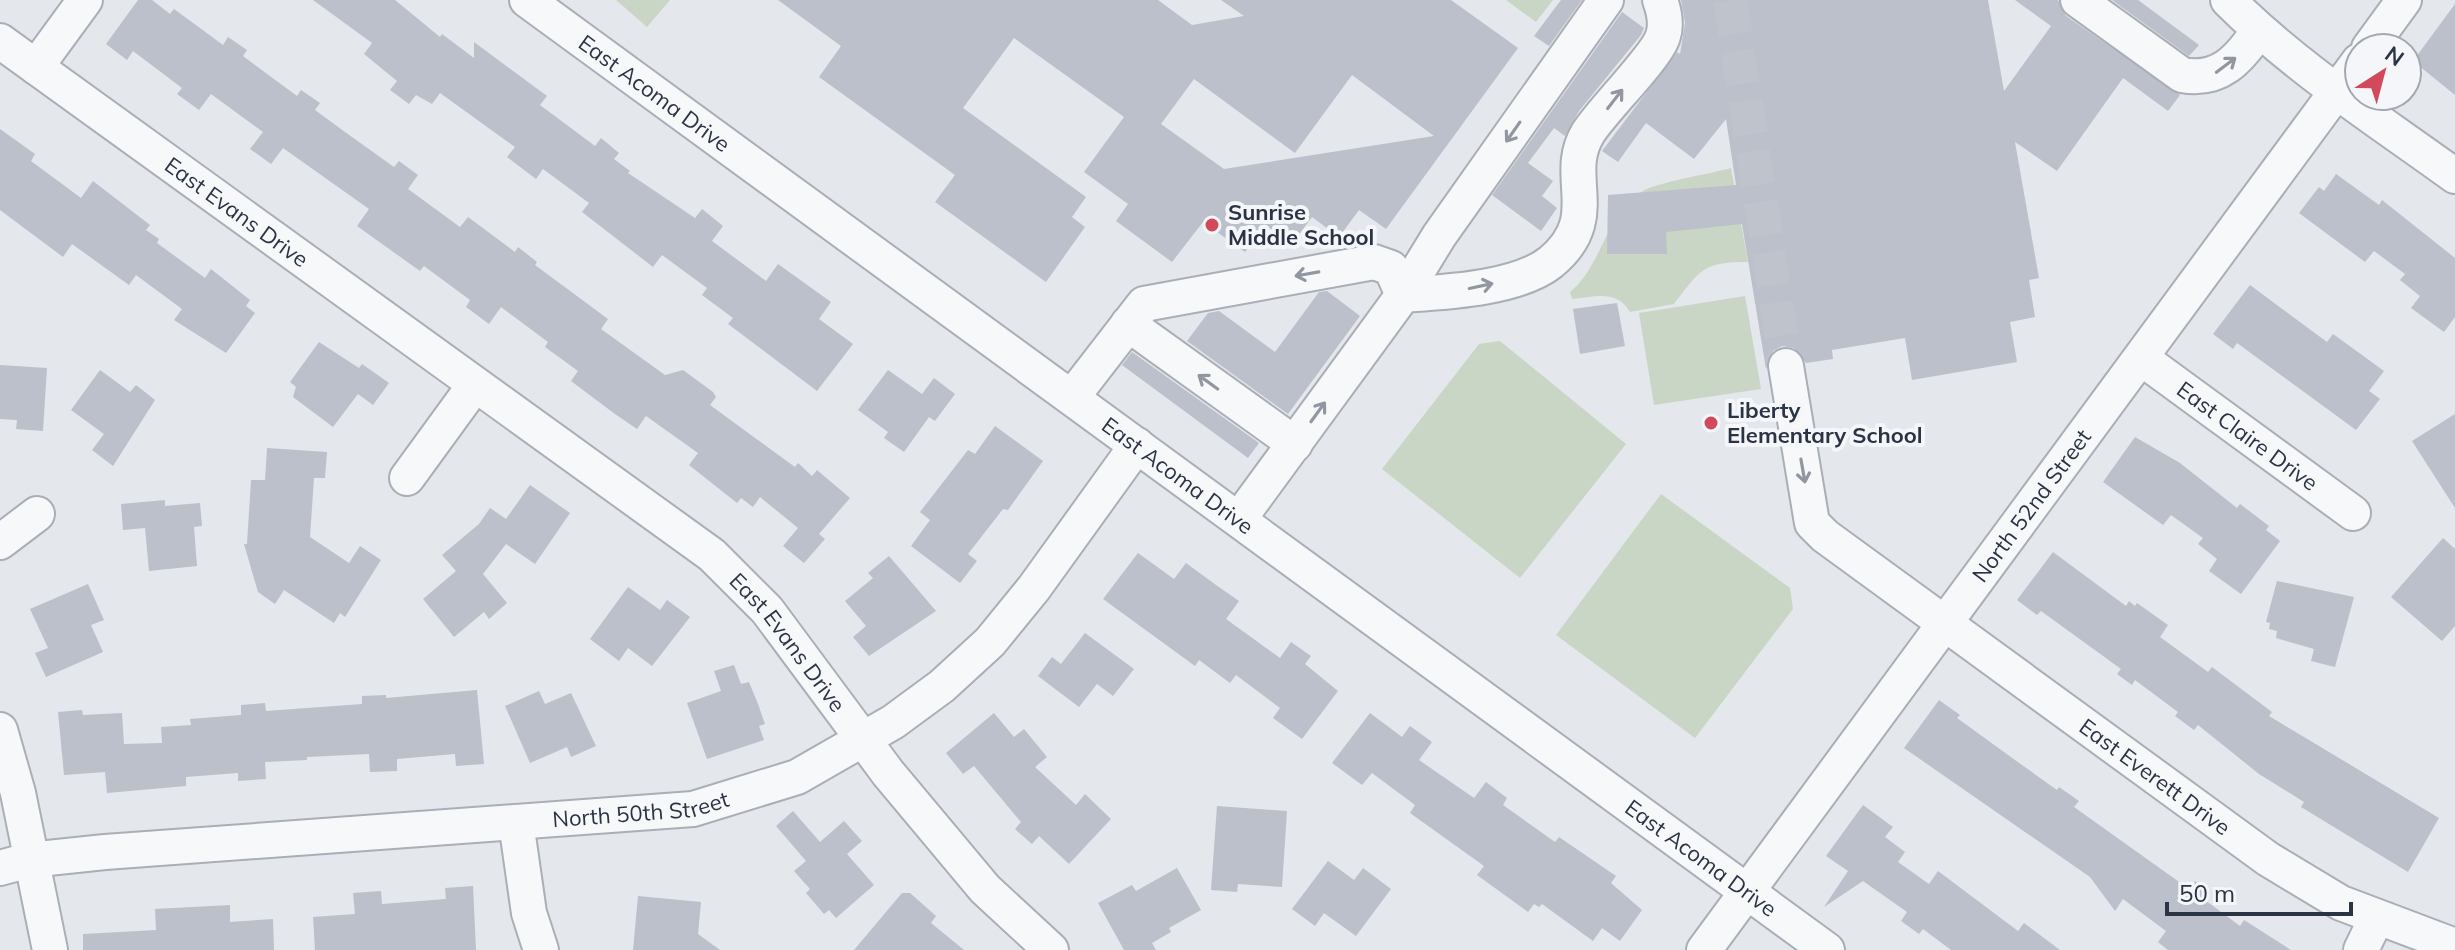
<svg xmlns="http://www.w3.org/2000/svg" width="2455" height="950" font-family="Mulish,sans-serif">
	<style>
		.green { fill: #c9d6c5 }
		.building { fill: #bbc0ca; fill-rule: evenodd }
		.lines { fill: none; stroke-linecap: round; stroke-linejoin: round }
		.minor-tunnel { stroke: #bfc3cb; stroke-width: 34; stroke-dasharray: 34 17; stroke-linecap: butt }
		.minor-casing { stroke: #a9aeb7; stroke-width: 38 }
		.minor { stroke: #f7f8fa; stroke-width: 34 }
		.oneway { stroke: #9196a0 }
		.poi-dot { fill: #d1495b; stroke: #f4f6f9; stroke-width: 3 }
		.labels { text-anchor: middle; stroke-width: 8; stroke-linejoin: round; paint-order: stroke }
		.street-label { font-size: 22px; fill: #2b3445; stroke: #f4f6f9 }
		.poi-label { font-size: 22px; font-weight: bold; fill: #2b3445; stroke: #f4f6f9; text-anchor: start }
	</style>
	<rect width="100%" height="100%" fill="#e4e7ec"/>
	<g class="green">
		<polygon points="616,0 670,0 647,27"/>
		<polygon points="1506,0 1553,0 1536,22"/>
		<path d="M1731,168l17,94c-45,0 -47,7 -74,42l-44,8c-13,-23 -36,-15 -58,-13l-2,-7c32,-26 36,-78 71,-100 16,-10 69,-18 90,-24z"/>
		<polygon points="1745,296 1761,389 1654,405 1639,313"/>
		<polygon points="1500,341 1626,444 1520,578 1382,469 1479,344"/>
		<polygon points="1661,494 1790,588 1793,609 1695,738 1556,635"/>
	</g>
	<g class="building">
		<polygon points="138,0 152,0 170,14 174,9 223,45 228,37 247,50 243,56 297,96 301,90 320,103 315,110 345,132 394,167 399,161 418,175 408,189 460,227 468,217 515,252 518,247 537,262 535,265 608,319 601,329 665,375 683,370 713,392 716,397 710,405 795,467 798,463 812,476 817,470 850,498 819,534 825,539 804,563 783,546 798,528 760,497 753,507 741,498 737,503 689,465 698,453 646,416 637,429 615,414 571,381 578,371 545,347 548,342 501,307 489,324 466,307 470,300 424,266 420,271 357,226 369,209 283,148 271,164 250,149 263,132 211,94 199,110 177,94 182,88 133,51 127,60 106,44"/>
		<polygon points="313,0 395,0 440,37 442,34 474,58 474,42 547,96 540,105 595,146 601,138 619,153 614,159 630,171 628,173 695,218 702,209 723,226 712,241 766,281 778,264 831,302 819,319 853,344 817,391 728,324 733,318 702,295 707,288 662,255 653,267 582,212 589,203 543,169 536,179 507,157 515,147 440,93 432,104 416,95 409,104 390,90 397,81 364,54 372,43"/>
		<path d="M778,0h380l34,25 52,-9 -23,-16h230l67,48 -132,181 -27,-19 -20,27 -27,-20 -20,27 -28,-20 -19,28 -42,-30 -31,40 -56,-41 12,-17 -44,-32 40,-55 -110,-79 -51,70 123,89 -14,20 13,10 -39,55 -111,-80 20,-27 -136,-98 22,-31zM1352,75l82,61 -210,33 -63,-45 33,-45 101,74z"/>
		<polygon points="1561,0 1582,0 1549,46 1534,36"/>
		<polygon points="1681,0 1988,0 2004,91 2051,26 2015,0 2058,0 2066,16 2180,95 2168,111 2123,78 2057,171 2015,142 2039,278 2029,280 2035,317 2010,322 2017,362 1912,380 1905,338 1832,350 1833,359 1806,363 1794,348 1782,346 1773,351 1766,369 1742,224 1666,232 1667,254 1607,254 1608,195 1736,185 1726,119 1694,159 1646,123 1618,162 1602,151 1677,52 1680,54 1685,23"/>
		<polygon points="2112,0 2138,0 2199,45 2189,56"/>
		<polygon points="2455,4 2455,95 2413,61"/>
		<polygon points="1622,12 1644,28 1641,35 1579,111 1565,136 1554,128 1528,163 1553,181 1542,196 1557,208 1541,231 1492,195"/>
		<polygon points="0,129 35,154 31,161 81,198 93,181 150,225 146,230 159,239 157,243 205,278 211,269 250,300 246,306 255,313 226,353 174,320 182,309 136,275 129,285 72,244 63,257 0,210"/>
		<polygon points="2336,174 2379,205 2382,200 2455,258 2455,317 2444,332 2411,308 2420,296 2400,280 2405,274 2374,251 2365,262 2299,213 2319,187 2324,191"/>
		<polygon points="2250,285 2327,342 2333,334 2384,371 2369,391 2380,399 2356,430 2237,343 2233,349 2213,334"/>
		<polygon points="1327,291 1360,316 1288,414 1187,341 1208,313 1219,311 1275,352 1319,292"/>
		<polygon points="1617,303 1625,346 1580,354 1573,309"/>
		<polygon points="319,342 359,368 362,364 389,383 373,405 358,394 333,427 293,397 296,387 290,382"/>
		<polygon points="1132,352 1259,443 1248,458 1122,365"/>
		<polygon points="0,365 47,368 43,431 16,429 17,420 0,419"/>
		<polygon points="100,370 130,392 136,385 155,400 113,466 92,450 104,434 71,410"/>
		<polygon points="888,370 922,394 934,378 955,394 935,421 929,417 904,452 884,438 888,432 858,410"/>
		<polygon points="2455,414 2455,508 2412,441"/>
		<polygon points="995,426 1043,461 1008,510 1003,509 968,554 977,561 960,583 911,546 930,520 920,512 968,450 975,454"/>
		<polygon points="2135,437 2180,463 2237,508 2240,504 2269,526 2266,530 2280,541 2241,594 2209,571 2217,559 2198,544 2203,538 2171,515 2163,525 2103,482"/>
		<polygon points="267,448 327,452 325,478 314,478 310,537 349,563 360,546 381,560 345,617 340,613 334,623 284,590 275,604 258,592 244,544 247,544 251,480 265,480"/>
		<polygon points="530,485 570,513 535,564 506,544 483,574 507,603 489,619 484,612 454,637 423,599 456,571 442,555 479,524 490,508 506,519"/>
		<polygon points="165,500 165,506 200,503 202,526 194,527 197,566 149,571 145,528 123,530 121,504"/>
		<polygon points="2443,538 2455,549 2455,626 2442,641 2391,597"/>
		<polygon points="2053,552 2126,606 2129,601 2135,606 2137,603 2168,625 2160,637 2208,672 2212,667 2272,712 2269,716 2439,818 2408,872 2301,807 2304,802 2259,774 2198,725 2194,730 2175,716 2178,712 2135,680 2132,685 2117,674 2121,669 2041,611 2037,615 2017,600"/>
		<polygon points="1138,553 1174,579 1186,563 1216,585 1239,601 1226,619 1280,658 1291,642 1311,656 1305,664 1338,691 1302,739 1273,718 1280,708 1236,675 1230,683 1199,660 1195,666 1103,599"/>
		<polygon points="889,556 936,611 869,656 853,637 866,626 845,601 873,578 868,573"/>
		<polygon points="2277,581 2354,597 2335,667 2311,661 2314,649 2276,638 2277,631 2269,629 2270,623 2266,622"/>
		<polygon points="88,584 104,620 91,625 103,652 46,677 35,653 48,648 30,609"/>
		<polygon points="628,587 660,610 667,600 690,617 652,666 628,648 619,661 590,639"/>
		<polygon points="1085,633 1134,669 1113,696 1097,684 1079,707 1038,676 1052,657 1061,664"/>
		<polygon points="734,665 741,684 749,682 758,704 765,724 759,726 764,740 707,759 687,703 721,691 714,671"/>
		<polygon points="477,690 484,764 456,766 455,754 397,759 397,771 370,772 369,754 307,757 307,760 265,762 266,779 238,781 238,773 186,777 186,786 107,793 105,772 64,775 58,712 82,710 83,715 122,713 124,744 162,743 161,727 191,725 190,719 241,715 241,705 265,703 266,711 362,704 362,696 386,695 386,698"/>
		<polygon points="539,691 545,704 571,693 596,746 571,757 567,747 530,763 505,706"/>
		<polygon points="1939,700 1960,715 1957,718 2015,760 2057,790 2059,787 2079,801 2074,807 2189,889 2195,881 2210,893 2205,900 2240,926 2244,920 2291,950 2168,950 2158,942 2166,931 2123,899 2115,911 2090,877 1904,748"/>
		<polygon points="994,713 1014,737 1024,729 1047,757 1035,767 1076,805 1085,794 1111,819 1069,864 1039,836 1032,844 1015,829 1021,822 974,766 963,774 946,753"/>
		<polygon points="1370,713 1402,737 1410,726 1432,742 1419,760 1474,798 1486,782 1507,798 1503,805 1555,842 1559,837 1616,876 1611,883 1642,910 1620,941 1602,928 1593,941 1542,904 1539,907 1534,904 1528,912 1477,875 1484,866 1410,813 1415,805 1372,773 1362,785 1332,763"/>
		<polygon points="1863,805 1893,827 1885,837 1905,852 1898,862 1929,884 1938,871 2018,931 2024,923 2060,950 1951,950 1923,929 1919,934 1901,921 1907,912 1863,881 1824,907 1848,871 1826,856"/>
		<polygon points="1217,806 1287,811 1282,887 1238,884 1237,892 1211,890"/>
		<polygon points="793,811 820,842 844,821 862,841 847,854 874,885 836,918 829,910 824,914 806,893 810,889 794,871 806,861 776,826"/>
		<polygon points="1328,861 1354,880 1363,868 1391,889 1356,936 1324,913 1315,926 1292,909"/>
		<polygon points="1177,868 1201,910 1169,928 1171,932 1152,943 1156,950 1124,950 1098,903 1132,885 1136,891"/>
		<polygon points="473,886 476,950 315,950 313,917 355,914 353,893 381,891 382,904 446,899 445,888"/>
		<polygon points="902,893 910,893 936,916 931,923 964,950 854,950"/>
		<polygon points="638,896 701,902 698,934 720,950 633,950"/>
		<polygon points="230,905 230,922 273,919 274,950 83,950 83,934 156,930 155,909"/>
	</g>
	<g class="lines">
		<polyline class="minor-tunnel" points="1730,0 1786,366"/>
		<g class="minor-casing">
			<g id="minor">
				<path id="s1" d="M527,0l1300,950"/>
				<path d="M2078,0l104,75c37,7 57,-15 77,-45"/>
				<path d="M2228,0c68,68 150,120 227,176"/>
				<path id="s2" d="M0,41l712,514 55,55 121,163 97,116 66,61"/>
				<polyline points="2369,48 2404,0"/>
				<polyline points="36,67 85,0"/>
				<path d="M1403,295c43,-3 114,-6 148,-33 54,-45 10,-85 37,-129 15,-24 69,-76 75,-97 4,-12 1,-25 -3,-36"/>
				<polyline points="1403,295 1439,236 1606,0"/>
				<polyline points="1128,324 1295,444"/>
				<path id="s3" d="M2141,358l212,155"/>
				<path id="s4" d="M1786,366l26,157 13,13 443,323 73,44 114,43"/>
				<polyline points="1072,397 1144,304 1374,262 1391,268 1403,295 1239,519"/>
				<polyline points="407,478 474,386"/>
				<polyline points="0,542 37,514"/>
				<polyline points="0,730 18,793 50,950"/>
				<polyline points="516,822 529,913 541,950"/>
				<path id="s5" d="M0,868l29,-8 76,-8 588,-43 104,-32 96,-55 49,-36 48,-44 44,-54 103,-143"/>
				<path id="s6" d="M1704,950l655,-889"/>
				<polyline points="2361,950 2376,919"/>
			</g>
		</g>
		<use href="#minor" class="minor"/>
	</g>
	<defs><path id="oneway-shaft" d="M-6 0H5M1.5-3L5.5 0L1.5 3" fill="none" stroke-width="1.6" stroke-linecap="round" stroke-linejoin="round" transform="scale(2)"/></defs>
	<g class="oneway">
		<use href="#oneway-shaft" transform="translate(2226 65) rotate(-37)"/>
		<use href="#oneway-shaft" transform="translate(1615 99) rotate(-52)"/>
		<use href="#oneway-shaft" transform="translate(1513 132) rotate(125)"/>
		<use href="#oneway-shaft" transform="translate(1307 274) rotate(170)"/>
		<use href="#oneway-shaft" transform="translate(1481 286) rotate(-12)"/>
		<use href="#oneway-shaft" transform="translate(1208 382) rotate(-144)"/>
		<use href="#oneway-shaft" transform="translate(1318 412) rotate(-54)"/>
		<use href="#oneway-shaft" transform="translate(1803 471) rotate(80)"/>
	</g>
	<g class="poi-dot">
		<circle cx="1212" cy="225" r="8"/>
		<circle cx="1711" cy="423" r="8"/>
	</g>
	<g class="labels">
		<g class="street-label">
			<text dy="8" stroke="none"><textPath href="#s1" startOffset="158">East Acoma Drive</textPath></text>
			<text dy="8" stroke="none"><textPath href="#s2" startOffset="292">East Evans Drive</textPath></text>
			<text dy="8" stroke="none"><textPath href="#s3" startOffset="132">East Claire Drive</textPath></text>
			<text dy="8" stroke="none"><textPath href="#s1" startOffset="806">East Acoma Drive</textPath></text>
			<text dy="8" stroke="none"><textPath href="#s6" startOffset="552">North 52nd Street</textPath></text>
			<text dy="8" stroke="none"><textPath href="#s2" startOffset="994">East Evans Drive</textPath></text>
			<text dy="8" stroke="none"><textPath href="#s4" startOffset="586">East Everett Drive</textPath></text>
			<text dy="8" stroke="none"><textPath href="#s5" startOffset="644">North 50th Street</textPath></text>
			<text dy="8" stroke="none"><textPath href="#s1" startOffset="1454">East Acoma Drive</textPath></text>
		</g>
		<g class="poi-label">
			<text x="1228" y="220">Sunrise<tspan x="1228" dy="25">Middle School</tspan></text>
			<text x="1727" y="418">Liberty<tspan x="1727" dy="25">Elementary School</tspan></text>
		</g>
	</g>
	<g transform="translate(2383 72) rotate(36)"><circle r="38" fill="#f4f6f9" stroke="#a4a8b1" stroke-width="2"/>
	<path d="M0-6L14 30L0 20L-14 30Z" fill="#d1495b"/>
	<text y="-12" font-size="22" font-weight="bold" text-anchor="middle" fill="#2b3445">N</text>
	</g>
	<path d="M2167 902v12h184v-12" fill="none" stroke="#2b3445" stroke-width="4"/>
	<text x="2179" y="902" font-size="24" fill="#2b3445" stroke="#f4f6f9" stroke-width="6" paint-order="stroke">50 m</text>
</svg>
